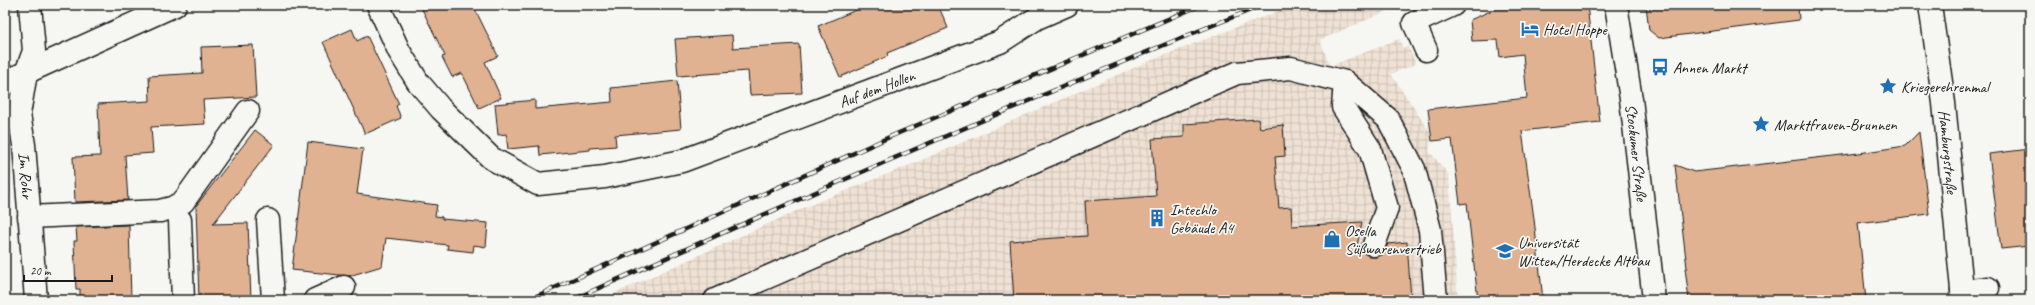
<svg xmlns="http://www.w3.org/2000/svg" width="2035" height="305" font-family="Caveat,sans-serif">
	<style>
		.industrial { fill: url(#industrial-grid) }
		.building { fill: #e0b291; stroke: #1c1c1c }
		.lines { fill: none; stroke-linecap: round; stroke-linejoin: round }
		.minor-casing { stroke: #1c1c1c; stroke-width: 25 }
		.minor { stroke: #f6f6f2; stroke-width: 22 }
		.rail-casing { stroke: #1c1c1c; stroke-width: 4.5 }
		.rail { stroke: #f6f6f2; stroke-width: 3; stroke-dasharray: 9; stroke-linecap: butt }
		.labels { text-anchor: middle; stroke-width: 3.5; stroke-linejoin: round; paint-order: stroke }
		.poi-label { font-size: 16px; fill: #1c1c1c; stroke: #f6f6f2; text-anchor: start }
		.street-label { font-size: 16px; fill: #1c1c1c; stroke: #f6f6f2 }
	</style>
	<defs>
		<pattern id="industrial-grid" width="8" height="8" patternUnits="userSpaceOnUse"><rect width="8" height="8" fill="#efe2d5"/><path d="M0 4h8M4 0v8" fill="none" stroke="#ccc1b6"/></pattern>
	</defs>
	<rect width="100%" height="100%" fill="#f6f6f2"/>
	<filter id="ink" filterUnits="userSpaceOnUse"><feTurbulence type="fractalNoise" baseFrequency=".025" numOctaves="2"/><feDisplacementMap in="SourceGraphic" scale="8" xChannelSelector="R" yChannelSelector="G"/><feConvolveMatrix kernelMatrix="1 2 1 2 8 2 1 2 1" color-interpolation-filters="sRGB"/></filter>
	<g filter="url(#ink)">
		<polygon class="industrial" points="1294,5 1401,5 1320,40 1330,66 1399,39 1403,48 1408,46 1416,64 1391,74 1432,135 1429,151 1449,175 1458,300 600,300 803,208 915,163 1152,60"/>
		<g class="building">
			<polygon points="420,5 473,5 498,56 485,62 501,98 479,108 462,73 452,77 442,57 445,56"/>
			<polygon points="868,5 938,5 948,28 887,53 888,56 840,77 818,26"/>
			<polygon points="1504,5 1587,5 1600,122 1522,131 1534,219 1543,300 1478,300 1467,203 1460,204 1452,139 1432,141 1428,109 1527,98 1523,54 1500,57 1498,40 1472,41 1470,20"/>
			<polygon points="1646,5 1798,5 1799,20 1659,38 1649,30"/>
			<polygon points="352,29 357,41 367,36 399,104 396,106 401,118 365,134 323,42"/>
			<polygon points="732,35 733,48 799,44 802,93 750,95 748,71 678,76 675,39"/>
			<polygon points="253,45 256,97 203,100 205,124 151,127 153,153 125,155 128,200 75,202 73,157 100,156 98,104 150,101 149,76 202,73 201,47"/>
			<polygon points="677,81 681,129 615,135 616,146 590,148 590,150 540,155 539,146 508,149 506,134 498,135 495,104 535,100 535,109 612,102 611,88"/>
			<polygon points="1258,119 1260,128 1283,125 1285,156 1275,157 1279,208 1291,207 1292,226 1362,222 1357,246 1362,246 1364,253 1370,257 1376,257 1382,255 1388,244 1407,242 1411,300 1014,300 1010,241 1087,236 1085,201 1156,196 1152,139 1184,137 1184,124"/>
			<polygon points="255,130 274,145 213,224 248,223 251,300 199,300 196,206"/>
			<polygon points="1919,132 1929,214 1858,223 1866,300 1689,300 1685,268 1687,268 1675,165 1694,172 1859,153 1905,146"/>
			<polygon points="308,142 363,149 357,194 437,205 435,216 442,217 442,219 488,223 486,247 474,245 473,252 447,249 448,245 386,238 382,266 349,276 292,270"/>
			<polygon points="2030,149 2030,246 2001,249 1989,154"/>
			<polygon points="129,225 131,300 80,300 80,289 76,289 74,241 77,241 76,227"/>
		</g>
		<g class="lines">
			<g class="minor-casing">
				<g id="minor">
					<path id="s1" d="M30,5l4,46 -8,22 -7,41 5,31 12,155"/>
					<path id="s2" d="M378,5l21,46 19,31 23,27 50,49 47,26 67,-7 77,-16 318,-119 37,-24 30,-13"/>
					<path id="s3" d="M1616,5l15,94 23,201"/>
					<path id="s4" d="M1930,5l14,98 19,197"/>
					<polyline points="1426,50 1414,23 1453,5"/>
					<polyline points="5,82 175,5"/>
					<polyline points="1345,82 1343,107 1370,149 1387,208 1374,245"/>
					<polyline points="29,217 160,211 172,208 183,202 248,111"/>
					<polyline points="180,220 183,300"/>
					<polyline points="268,220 273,300"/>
					<polyline points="1962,291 1988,288"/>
					<polyline points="315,300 344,287"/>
					<polyline points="715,300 1237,73 1291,68 1345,82 1388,119 1414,169 1430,230 1436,300"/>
				</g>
			</g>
			<use href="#minor" class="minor"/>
			<g class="rail-casing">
				<g id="rail">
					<polyline points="528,300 894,135 1201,5"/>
					<path d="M572,300c229,-103 458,-202 691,-295"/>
				</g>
			</g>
			<use href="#rail" class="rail"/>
		</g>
	</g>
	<defs>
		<g id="hotel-bare" transform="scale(1.38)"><path d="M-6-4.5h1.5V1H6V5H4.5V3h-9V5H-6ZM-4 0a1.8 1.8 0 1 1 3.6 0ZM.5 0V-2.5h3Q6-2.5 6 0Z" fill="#1f6fb2" stroke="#f6f6f2" stroke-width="2.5" paint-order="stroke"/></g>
		<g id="bus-bare" transform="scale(1.38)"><path d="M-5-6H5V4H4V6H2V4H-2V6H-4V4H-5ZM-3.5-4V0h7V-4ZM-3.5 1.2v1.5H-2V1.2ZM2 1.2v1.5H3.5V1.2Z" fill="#1f6fb2" stroke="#f6f6f2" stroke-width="2.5" paint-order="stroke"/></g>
		<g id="sight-bare" transform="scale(1.38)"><path d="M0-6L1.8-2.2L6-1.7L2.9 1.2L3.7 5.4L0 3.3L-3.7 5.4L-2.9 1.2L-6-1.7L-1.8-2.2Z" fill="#1f6fb2" stroke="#f6f6f2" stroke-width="2.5" paint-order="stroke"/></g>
		<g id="building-bare" transform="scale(1.38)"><path d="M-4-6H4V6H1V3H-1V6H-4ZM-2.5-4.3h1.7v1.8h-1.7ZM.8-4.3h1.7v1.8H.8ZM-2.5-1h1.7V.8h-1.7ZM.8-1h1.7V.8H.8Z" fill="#1f6fb2" stroke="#f6f6f2" stroke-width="2.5" paint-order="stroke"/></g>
		<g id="shop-bare" transform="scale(1.38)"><path d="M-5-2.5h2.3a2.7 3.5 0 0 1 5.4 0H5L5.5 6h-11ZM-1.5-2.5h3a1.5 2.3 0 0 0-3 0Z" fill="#1f6fb2" stroke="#f6f6f2" stroke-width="2.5" paint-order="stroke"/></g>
		<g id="university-bare" transform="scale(1.38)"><path d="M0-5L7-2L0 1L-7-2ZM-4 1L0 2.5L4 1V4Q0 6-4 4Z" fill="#1f6fb2" stroke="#f6f6f2" stroke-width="2.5" paint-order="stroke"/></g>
	</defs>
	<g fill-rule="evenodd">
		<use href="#hotel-bare" x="1530" y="29"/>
		<use href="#bus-bare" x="1660" y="67"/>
		<use href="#sight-bare" x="1888" y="86"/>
		<use href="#sight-bare" x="1761" y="124"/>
		<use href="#building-bare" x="1157" y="218"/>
		<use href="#shop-bare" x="1332" y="239"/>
		<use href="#university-bare" x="1505" y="251"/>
	</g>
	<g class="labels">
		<g class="poi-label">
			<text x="1543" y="35">Hotel Hoppe</text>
			<text x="1673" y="73">Annen Markt</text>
			<text x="1901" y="92">Kriegerehrenmal</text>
			<text x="1774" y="130">Marktfrauen-Brunnen</text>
			<text x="1170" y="215">Intechlo<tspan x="1170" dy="18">Gebäude A4</tspan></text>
			<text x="1345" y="236">Osella<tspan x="1345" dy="18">Süßwarenvertrieb</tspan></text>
			<text x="1518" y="248">Universität<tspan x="1518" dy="18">Witten/Herdecke Altbau</tspan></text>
		</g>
		<g class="street-label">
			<text dy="6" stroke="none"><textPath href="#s2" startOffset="600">Auf dem Hollen</textPath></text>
			<text dy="6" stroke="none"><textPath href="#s3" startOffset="149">Stockumer Straße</textPath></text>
			<text dy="6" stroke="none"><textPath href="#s4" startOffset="148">Hamburgstraße</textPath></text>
			<text dy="6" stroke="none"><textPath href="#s1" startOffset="173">Im Rohr</textPath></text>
		</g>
	</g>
	<rect width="2035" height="305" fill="none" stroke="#f6f6f2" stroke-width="20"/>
	<rect x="10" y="10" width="2015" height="285" fill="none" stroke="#1c1c1c" stroke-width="1.5" filter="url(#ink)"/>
	<path d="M24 275v6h88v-6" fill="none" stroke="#1c1c1c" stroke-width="2"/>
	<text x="30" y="275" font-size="12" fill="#1c1c1c" stroke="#f6f6f2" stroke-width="3" paint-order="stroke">20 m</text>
</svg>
